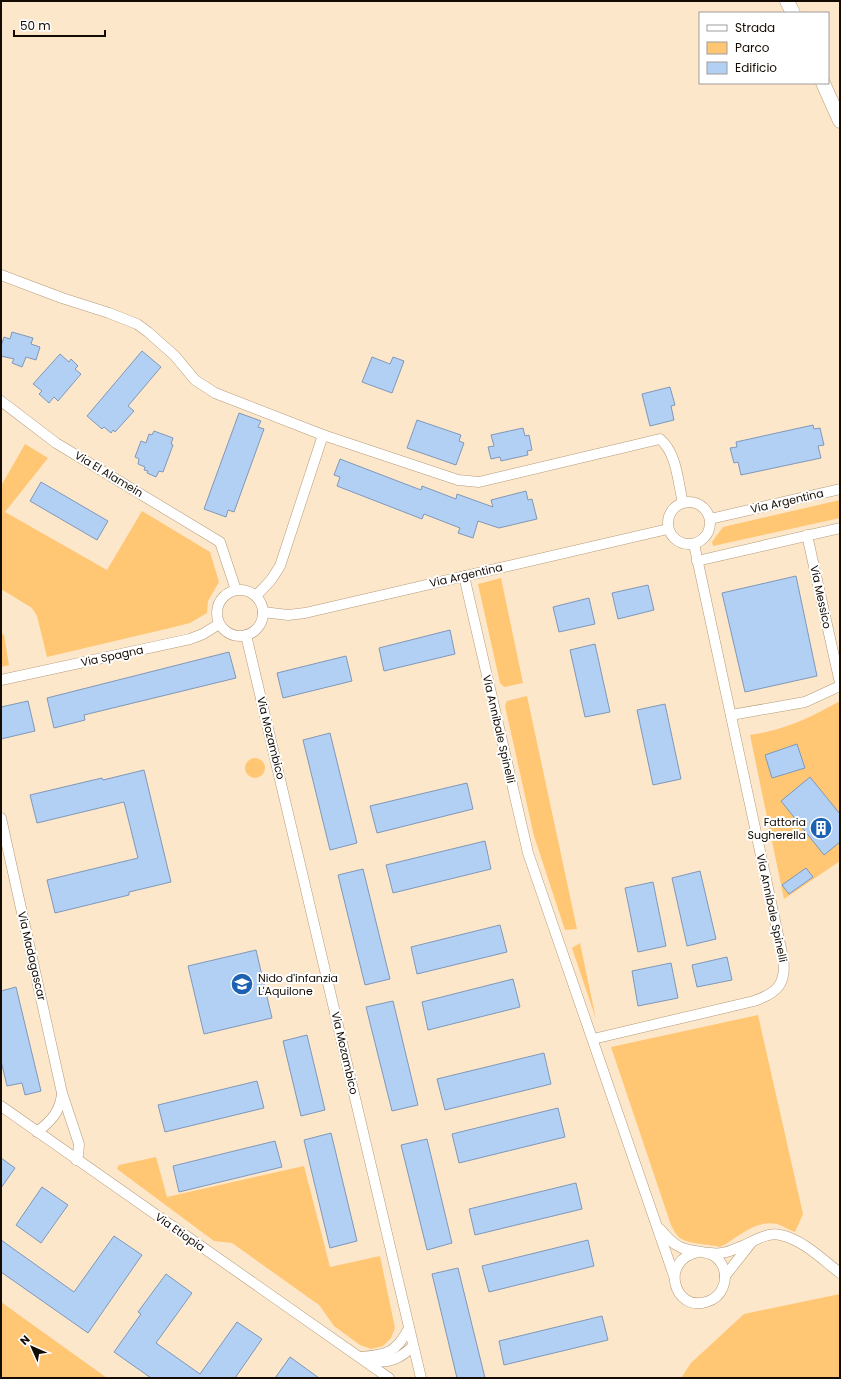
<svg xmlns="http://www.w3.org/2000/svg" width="841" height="1379" font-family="Poppins,sans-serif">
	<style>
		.green { fill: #ffc674 }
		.building { fill: #b2cff4; stroke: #7f98b9 }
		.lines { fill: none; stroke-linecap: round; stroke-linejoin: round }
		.minor-casing { stroke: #b49a78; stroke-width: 11 }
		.secondary-casing { stroke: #b49a78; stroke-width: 15 }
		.minor { stroke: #fff; stroke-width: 10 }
		.secondary { stroke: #fff; stroke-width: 14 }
		.labels { text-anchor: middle; stroke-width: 4; stroke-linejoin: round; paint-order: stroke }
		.street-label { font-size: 11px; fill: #140b02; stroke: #fff }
		.poi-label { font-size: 11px; fill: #140b02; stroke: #fff; text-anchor: end }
	</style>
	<rect width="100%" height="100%" fill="#fde7ca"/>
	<g class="green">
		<polygon points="25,444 48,458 5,512 107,570 142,511 210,552 219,582 208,601 207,613 190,623 170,628 47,657 37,616 32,608 1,589 1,486"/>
		<polygon points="840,500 840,518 713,546 712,542 723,527"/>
		<polygon points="501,578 523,683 504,687 500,683 478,584"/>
		<polygon points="1,633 4,635 9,665 1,667"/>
		<polygon points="527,696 577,929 565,930 534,836 505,706 507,701"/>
		<path d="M840,701v160l-56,38 -34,-164c35,-5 59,-17 90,-34z"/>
		<circle cx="255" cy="768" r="10"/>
		<polygon points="580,943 596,1019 572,948"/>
		<path d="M758,1015l45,199 -8,18c-6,-2 -12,-6 -18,-8 -22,-5 -39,14 -57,23 -11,-3 -32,-3 -40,-9 -4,-3 -7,-9 -9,-13l-60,-178z"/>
		<polygon points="156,1157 167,1197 304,1166 330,1267 380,1256 395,1328 391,1338 383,1346 371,1349 360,1345 334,1326 319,1305 232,1243 214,1241 117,1169 119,1165"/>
		<polygon points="840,1294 840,1378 681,1378 691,1363 744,1314"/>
		<polygon points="1,1302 107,1378 1,1378"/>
	</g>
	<g class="building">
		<polygon points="12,332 33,338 31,344 40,347 36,360 26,357 22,367 12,363 14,359 1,356 1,346 4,337 10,339"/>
		<polygon points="142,351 161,367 128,406 134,411 115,432 113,430 111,433 104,427 102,429 87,416"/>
		<polygon points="60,354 69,362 71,359 78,366 75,369 81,374 58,401 54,397 49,403 39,394 42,391 33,384"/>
		<polygon points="372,357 390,364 393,357 404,361 392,393 362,382"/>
		<polygon points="670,387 675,405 671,406 674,420 650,426 642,394"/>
		<polygon points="239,413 261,421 258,427 264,429 234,512 228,510 226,517 204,509"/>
		<polygon points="417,420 461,435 459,441 464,443 456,465 407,448"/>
		<polygon points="813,425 814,429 820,428 824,445 818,446 821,458 741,475 738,462 734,463 730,448 737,447 736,442"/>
		<polygon points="523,428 525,436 529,435 532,450 527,451 528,455 501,461 500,457 491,459 488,447 494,446 491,435"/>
		<polygon points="154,431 173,438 171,444 173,445 163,472 159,471 156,477 147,473 148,471 144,470 145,467 138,464 139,459 135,457 141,441 146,443 149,434 152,435"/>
		<polygon points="340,459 421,490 422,486 456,499 457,494 493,507 491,500 526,491 528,500 532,499 537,519 499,528 478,521 473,538 458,533 460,528 424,514 422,519 337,486 340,477 334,475"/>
		<polygon points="41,482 108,521 97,540 30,501"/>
		<polygon points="796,576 817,676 745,692 722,593"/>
		<polygon points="648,585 654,610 618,619 612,593"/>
		<polygon points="589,598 595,624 559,632 553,607"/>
		<polygon points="450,630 455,654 384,671 379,648"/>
		<polygon points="595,644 610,712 585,717 570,650"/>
		<polygon points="229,652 236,678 84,715 85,720 54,728 47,698"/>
		<polygon points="346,656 352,681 283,698 277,673"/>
		<polygon points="28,701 35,731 1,739 1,707"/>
		<polygon points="665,704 681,779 653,785 637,710"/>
		<polygon points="330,733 357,843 330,850 303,740"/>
		<polygon points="797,744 805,768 772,778 765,755"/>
		<polygon points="144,770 171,882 129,892 129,895 55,913 47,880 138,858 124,802 37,823 30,795 102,778 103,780"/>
		<polygon points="810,777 840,814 840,842 824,855 781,801"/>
		<polygon points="467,783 473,809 377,833 370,806"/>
		<polygon points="485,841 491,869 393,893 386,865"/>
		<polygon points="806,868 813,877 789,894 782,885"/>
		<polygon points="363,869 390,979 365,985 338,875"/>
		<polygon points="700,871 716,939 687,946 672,878"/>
		<polygon points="653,882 666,946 638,952 625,888"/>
		<polygon points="500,925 507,952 417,974 411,947"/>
		<polygon points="256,950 272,1018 204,1034 188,966"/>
		<polygon points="727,957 732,980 697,987 692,965"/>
		<polygon points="671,963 678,998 638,1006 632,971"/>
		<polygon points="513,979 520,1007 428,1030 422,1002"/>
		<polygon points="16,987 41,1091 25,1095 22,1083 7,1086 1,1061 1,991"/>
		<polygon points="393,1001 418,1105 392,1111 366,1007"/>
		<polygon points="307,1035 325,1110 301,1116 283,1041"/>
		<polygon points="544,1053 551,1084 445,1110 437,1079"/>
		<polygon points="257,1081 264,1108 165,1132 158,1105"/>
		<polygon points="558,1108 565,1137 459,1163 452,1134"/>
		<polygon points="331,1133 357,1241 330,1248 304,1140"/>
		<polygon points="427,1139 452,1243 427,1250 401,1145"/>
		<polygon points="275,1141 282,1167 179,1192 173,1166"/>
		<polygon points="1,1158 15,1168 1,1188"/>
		<polygon points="576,1183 582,1209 475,1235 469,1209"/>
		<polygon points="42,1187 68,1205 41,1243 16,1225"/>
		<polygon points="114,1236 142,1255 88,1333 1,1272 1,1240 74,1292"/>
		<polygon points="588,1240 594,1266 489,1292 482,1266"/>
		<polygon points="458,1268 485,1378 457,1378 432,1274"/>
		<polygon points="166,1274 192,1293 156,1343 200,1374 237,1322 262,1339 235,1378 151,1378 114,1352 141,1314 138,1312"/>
		<polygon points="602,1316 608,1340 504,1365 499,1341"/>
		<polygon points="290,1357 319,1378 275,1378"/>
	</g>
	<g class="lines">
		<g class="minor-casing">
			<g id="minor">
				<path d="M1,275l61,23 47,15 28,11 11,8 27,24 20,24 20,13 108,42 135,45 21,2 181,-43c17,14 18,44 23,64"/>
				<polyline points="1,401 56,443 220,542 236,590"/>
				<circle cx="689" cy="523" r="21"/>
				<polyline points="710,519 840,489"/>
				<polyline points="807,535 840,683"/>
				<polyline points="697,561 840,528"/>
				<polyline points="464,576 528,853 674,1276"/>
				<circle cx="240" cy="613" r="23"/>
				<polyline points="256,596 271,580 280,566 323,435"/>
				<polyline points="263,612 288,615 305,613 668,529"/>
				<polyline points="246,635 421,1378"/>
				<polyline points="1,680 190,639 203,634 219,624"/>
				<polyline points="731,715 805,702 840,686"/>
				<polyline points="1,818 62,1093 79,1144 78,1155 76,1160"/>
				<path d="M593,1039l161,-38c23,-8 33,-17 29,-43l-89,-414"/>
				<polyline points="1,1106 389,1378"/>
				<path d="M37,1132c14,-11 22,-19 25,-37"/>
				<path d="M660,1229c6,7 11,14 20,18 14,7 32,1 41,16 5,8 5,18 1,26 -3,7 -9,11 -16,13 -32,10 -47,-42 -8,-50"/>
				<path d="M710,1253c14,2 22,-3 35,-8 10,-5 24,-13 35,-10 22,4 43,25 60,38"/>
				<polyline points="725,1276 751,1243"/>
				<path d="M360,1357c27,-2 36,-4 49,-29"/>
				<path d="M370,1360c18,5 31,-2 43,-14"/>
			</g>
		</g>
		<g class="secondary-casing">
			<g id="secondary">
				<polyline points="787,1 793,13"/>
				<polyline points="823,83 840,121"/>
			</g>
		</g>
		<use href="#minor" class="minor"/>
		<use href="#secondary" class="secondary"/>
	</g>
	<defs>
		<g id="building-disc" transform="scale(1.15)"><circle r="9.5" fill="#1d61b2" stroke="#fff"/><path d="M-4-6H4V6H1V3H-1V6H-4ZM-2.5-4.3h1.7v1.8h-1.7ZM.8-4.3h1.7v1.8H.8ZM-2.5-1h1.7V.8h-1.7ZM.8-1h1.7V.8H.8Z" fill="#fff"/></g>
		<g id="school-disc" transform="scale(1.15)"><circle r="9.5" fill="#1d61b2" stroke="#fff"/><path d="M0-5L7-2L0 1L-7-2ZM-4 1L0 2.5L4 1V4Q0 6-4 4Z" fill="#fff"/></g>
	</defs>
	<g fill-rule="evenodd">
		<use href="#building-disc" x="821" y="828"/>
		<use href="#school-disc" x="242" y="984"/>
	</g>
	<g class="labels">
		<g class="street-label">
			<text transform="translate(109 474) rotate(31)" y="4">Via El Alamein</text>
			<text transform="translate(787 501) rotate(-13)" y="4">Via Argentina</text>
			<text transform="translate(466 575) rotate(-13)" y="4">Via Argentina</text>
			<text transform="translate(821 597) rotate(78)" y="4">Via Messico</text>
			<text transform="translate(112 656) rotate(-12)" y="4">Via Spagna</text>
			<text transform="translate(499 729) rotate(77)" y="4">Via Annibale Spinelli</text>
			<text transform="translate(271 738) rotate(76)" y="4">Via Mozambico</text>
			<text transform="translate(772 908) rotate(78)" y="4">Via Annibale Spinelli</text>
			<text transform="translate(32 956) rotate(77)" y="4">Via Madagascar</text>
			<text transform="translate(345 1053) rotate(77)" y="4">Via Mozambico</text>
			<text transform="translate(180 1232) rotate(35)" y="4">Via Etiopia</text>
		</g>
		<g class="poi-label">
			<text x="806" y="826">Fattoria<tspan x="806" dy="13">Sugherella</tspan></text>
			<text x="258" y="982" text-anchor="start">Nido d'infanzia<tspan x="258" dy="13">L'Aquilone</tspan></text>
		</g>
	</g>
	<rect width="841" height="1379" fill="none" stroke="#140b02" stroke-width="4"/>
	<rect x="699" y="12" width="130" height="72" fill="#ffffff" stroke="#a19d9a"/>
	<rect x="707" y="25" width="20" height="6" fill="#ffffff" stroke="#a19d9a"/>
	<text x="735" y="32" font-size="12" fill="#140b02">Strada</text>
	<rect x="707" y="42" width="20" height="12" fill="#ffc674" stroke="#a19d9a"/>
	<text x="735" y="52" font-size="12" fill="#140b02">Parco</text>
	<rect x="707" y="62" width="20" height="12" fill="#b2cff4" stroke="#a19d9a"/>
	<text x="735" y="72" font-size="12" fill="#140b02">Edificio</text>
	<g transform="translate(32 1347) rotate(315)" stroke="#ffffff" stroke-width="3" paint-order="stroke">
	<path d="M0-3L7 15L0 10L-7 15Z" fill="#140b02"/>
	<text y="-6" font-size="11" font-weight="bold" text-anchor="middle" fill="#140b02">N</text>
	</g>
	<path d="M14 30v6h91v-6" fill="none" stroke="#140b02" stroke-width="2"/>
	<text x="20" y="30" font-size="12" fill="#140b02" stroke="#ffffff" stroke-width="3" paint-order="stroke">50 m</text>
</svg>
